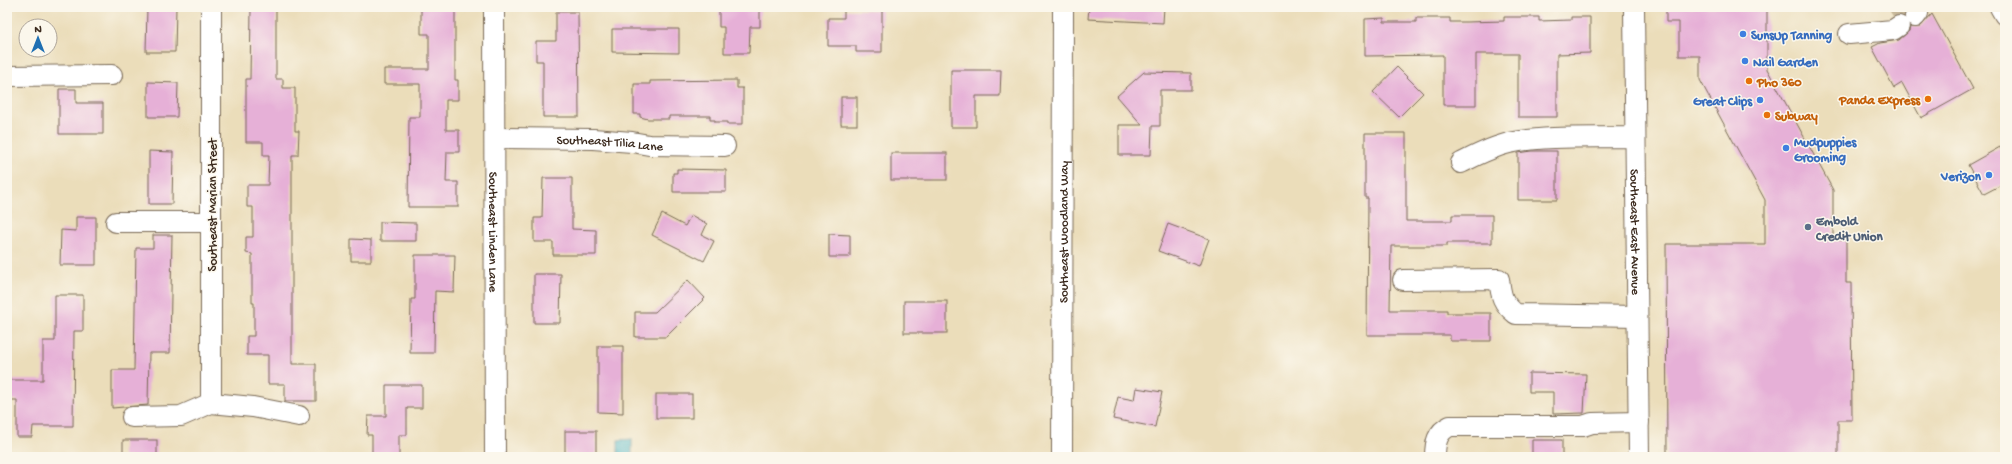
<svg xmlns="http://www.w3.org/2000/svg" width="2012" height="464" font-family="'Gochi Hand',sans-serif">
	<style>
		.water { fill: #40aebe; stroke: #3e6c6e }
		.building { fill: #e6b0d7 }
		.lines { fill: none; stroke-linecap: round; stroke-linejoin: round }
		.minor-tunnel { stroke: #c8b99b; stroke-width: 20; stroke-dasharray: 20 10; stroke-linecap: butt }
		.minor-casing { stroke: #796955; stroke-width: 22 }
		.major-casing { stroke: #796955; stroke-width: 24 }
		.minor { stroke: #fff; stroke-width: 20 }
		.major { stroke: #fff; stroke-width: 22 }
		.shop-dot { fill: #3f7fe0; stroke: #fbf7ec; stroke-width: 1.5 }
		.food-dot { fill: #e8710a; stroke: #fbf7ec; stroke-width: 1.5 }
		.service-dot { fill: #5c6f8a; stroke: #fbf7ec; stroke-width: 1.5 }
		.labels { text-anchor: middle; stroke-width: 3; stroke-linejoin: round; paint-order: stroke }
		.shop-label { font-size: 13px; font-weight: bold; fill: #366cbe; stroke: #fbf7ec; text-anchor: start }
		.food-label { font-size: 13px; font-weight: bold; fill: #c56008; stroke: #fbf7ec; text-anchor: start }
		.street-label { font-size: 13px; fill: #3b2a1e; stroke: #fbf7ec }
		.service-label { font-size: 13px; font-weight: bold; fill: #4e5e75; stroke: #fbf7ec; text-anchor: start }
	</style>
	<rect width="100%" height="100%" fill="#fbf7ec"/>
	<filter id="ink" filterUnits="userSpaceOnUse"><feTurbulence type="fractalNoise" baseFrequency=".025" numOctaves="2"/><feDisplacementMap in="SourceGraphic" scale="8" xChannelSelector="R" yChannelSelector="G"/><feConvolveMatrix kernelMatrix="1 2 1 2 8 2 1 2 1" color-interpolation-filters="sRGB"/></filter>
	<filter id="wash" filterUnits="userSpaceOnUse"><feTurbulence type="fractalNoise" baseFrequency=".012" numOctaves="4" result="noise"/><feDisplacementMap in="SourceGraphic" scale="16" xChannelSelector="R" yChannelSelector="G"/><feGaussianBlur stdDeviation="0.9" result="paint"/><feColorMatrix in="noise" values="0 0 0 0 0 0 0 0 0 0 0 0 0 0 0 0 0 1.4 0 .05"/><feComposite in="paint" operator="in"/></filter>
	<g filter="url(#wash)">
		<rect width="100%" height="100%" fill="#ebddba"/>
		<polygon class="water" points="632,439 632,457 618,457 618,440"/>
		<g id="blocks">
			<g class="building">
				<polygon points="147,7 176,7 175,52 146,52"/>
				<polygon points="421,7 455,7 455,80 458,80 458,100 446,100 446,130 459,130 459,152 447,152 446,182 458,182 458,207 408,207 409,117 420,117 420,84 384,84 384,69 429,69 429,34 421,34"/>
				<polygon points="719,7 760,7 760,27 750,27 749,53 724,53 724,27 719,27"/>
				<polygon points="1089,7 1164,7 1163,23 1088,19"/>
				<polygon points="1666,7 1767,7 1767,69 1833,190 1833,240 1846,240 1846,283 1851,283 1852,420 1838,420 1838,457 1667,457 1666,244 1765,244 1765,200 1700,80 1700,56 1679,56 1679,22 1666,22"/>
				<polygon points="251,9 276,9 276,79 283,79 283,88 295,88 295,131 299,131 298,155 292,155 292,364 316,364 316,401 285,401 285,384 268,384 268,355 247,355 247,336 254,336 254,303 252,303 252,254 246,253 246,237 253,237 253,207 247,207 247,185 268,185 269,155 263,155 263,142 246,142 246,79 250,79"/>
				<polygon points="844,10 882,10 882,52 856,52 856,46 828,46 828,18 844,18"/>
				<polygon points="556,12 578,12 579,117 543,117 543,61 536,61 536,41 556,41"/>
				<polygon points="1932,14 1973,89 1921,118 1902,83 1894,88 1872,47 1880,43 1899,40 1909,31 1910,27 1920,27"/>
				<polygon points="1504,17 1539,17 1539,21 1571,20 1571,17 1590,17 1590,53 1557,54 1557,117 1518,117 1518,54 1476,54 1476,105 1443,105 1443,55 1365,56 1365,19 1384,18 1384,22 1416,22 1416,18 1450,18 1450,22 1466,22 1504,21"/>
				<polygon points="612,29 679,29 679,53 612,52"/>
				<polygon points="1397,67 1423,93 1399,117 1373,92"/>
				<polygon points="951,70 1001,70 1000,96 976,96 976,127 951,127"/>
				<polygon points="1144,72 1191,73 1191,90 1160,90 1160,126 1152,126 1151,155 1119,155 1119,125 1142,125 1117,96"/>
				<polygon points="737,80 737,88 743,88 743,124 727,124 727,122 715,122 715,120 710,120 710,116 669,116 669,119 648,119 640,117 640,114 634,114 634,84 650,84 650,81"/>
				<polygon points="148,82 178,83 177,117 148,117"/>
				<polygon points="59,89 76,89 76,103 103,103 103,134 59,134"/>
				<rect x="841" y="97" width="16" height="28"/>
				<polygon points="1365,133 1406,133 1406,221 1452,221 1452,215 1492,215 1492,243 1447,243 1447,246 1391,246 1390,310 1447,310 1447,313 1491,313 1491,341 1450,341 1450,335 1367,335 1368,198 1365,198"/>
				<polygon points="2000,147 2005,156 2005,183 1984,194 1968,165"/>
				<polygon points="149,151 173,152 172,204 149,204"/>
				<polygon points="1532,151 1557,151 1557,200 1518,200 1518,153"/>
				<rect x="891" y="153" width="56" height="27"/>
				<polygon points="677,169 726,170 726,192 673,192 673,173 677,173"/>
				<polygon points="543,178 572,178 572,229 596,230 596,255 553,255 553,242 534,242 534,218 542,218"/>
				<polygon points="662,214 685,226 691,215 707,224 702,235 714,241 704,261 652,235"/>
				<polygon points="76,217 96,217 96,265 60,265 61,230 76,231"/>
				<polygon points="380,222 416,223 416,241 380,241"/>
				<polygon points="1168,224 1209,239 1199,266 1158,251"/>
				<polygon points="829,234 850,235 850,257 829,257"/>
				<polygon points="153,235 172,235 170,353 149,353 148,405 112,408 112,370 134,370 136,248 153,248"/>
				<polygon points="351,239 371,240 371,261 351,261"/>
				<polygon points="415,255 455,255 454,292 435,291 434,353 410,353 411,299 415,299"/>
				<polygon points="534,274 561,274 560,323 534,323"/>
				<polygon points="688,280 705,298 666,337 635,337 635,312 655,312"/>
				<polygon points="55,295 83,295 83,331 74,331 73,426 33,426 32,437 17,437 17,400 8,400 9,380 43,380 43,341 55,341"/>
				<rect x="904" y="301" width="43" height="32"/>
				<polygon points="598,346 623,346 623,413 598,412"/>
				<polygon points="1529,373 1586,374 1584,413 1553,414 1553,392 1529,392"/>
				<polygon points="386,385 422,385 422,408 407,408 407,435 399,435 399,457 372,457 372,435 367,435 368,416 386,416"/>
				<polygon points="1136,388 1162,392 1155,427 1113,419 1118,397 1134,400"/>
				<rect x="656" y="394" width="36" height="24"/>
				<rect x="565" y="431" width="31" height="26"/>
				<rect x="123" y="440" width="34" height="17"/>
				<rect x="1532" y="440" width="30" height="17"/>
			</g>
		</g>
	</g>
	<g filter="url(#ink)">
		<use href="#blocks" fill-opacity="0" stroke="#796955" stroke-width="1"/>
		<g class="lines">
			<polyline class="minor-tunnel" points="1894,18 1910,8"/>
			<g class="minor-casing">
				<g id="minor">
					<path id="s1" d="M494,7l1,450"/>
					<path id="s2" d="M1634,7l5,450"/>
					<polyline points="1915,17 1918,13 1919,7"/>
					<polyline points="1849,34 1893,30 1899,26"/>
					<polyline points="7,76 112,75"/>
					<path id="s3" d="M495,138l98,1 39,3 17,3 76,1"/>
					<path d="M1461,163c16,-8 31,-16 48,-20 36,-8 88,-5 126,-6"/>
					<polyline points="116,222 211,222"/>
					<path d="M1403,280l96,-1c2,17 3,24 17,35l121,2"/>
					<polyline points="211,403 211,7"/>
					<polyline points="132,417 181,416 211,403 253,407 299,416"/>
					<path id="s4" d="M1062,457l1,-450"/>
					<path d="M1435,457c0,-14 2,-25 15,-31h133l9,-3 47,-1"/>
				</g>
			</g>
			<g class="major-casing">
				<polyline id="major" points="2001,7 2005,14"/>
			</g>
			<use href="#minor" class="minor"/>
			<use href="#major" class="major"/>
		</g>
	</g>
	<g class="shop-dot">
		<circle cx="1743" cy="34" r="4"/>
		<circle cx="1745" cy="61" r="4"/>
		<circle cx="1760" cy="100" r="4"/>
		<circle cx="1786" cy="148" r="4"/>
		<circle cx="1989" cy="175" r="4"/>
	</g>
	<g class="food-dot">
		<circle cx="1749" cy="81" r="4"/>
		<circle cx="1928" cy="99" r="4"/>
		<circle cx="1767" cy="115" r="4"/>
	</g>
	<circle class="service-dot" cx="1808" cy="227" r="4"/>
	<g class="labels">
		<g class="shop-label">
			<text x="1751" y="39">SunsUp Tanning</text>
			<text x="1753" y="66">Nail Garden</text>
			<text x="1752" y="105" text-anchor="end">Great Clips</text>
			<text x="1794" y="146">Mudpuppies<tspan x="1794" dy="15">Grooming</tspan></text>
			<text x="1981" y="180" text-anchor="end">Verizon</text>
		</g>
		<g class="food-label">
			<text x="1757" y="86">Pho 360</text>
			<text x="1920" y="104" text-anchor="end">Panda Express</text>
			<text x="1775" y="120">Subway</text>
		</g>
		<g class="street-label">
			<text dy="5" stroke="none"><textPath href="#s3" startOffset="115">Southeast Tilia Lane</textPath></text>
			<text transform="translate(211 205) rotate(-90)" y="5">Southeast Marian Street</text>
			<text dy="5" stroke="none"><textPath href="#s1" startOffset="225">Southeast Linden Lane</textPath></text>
			<text dy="5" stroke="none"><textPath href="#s4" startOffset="225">Southeast Woodland Way</textPath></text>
			<text dy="5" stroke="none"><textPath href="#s2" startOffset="225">Southeast East Avenue</textPath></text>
		</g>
		<g class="service-label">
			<text x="1816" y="225">Embold<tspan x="1816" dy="15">Credit Union</tspan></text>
		</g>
	</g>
	<rect width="2012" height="464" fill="none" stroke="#fbf7ec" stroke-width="24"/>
	<g transform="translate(38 38)"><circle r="19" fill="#fbf7ec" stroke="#aea59a"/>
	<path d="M0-3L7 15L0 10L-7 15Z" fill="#1f6fb2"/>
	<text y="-6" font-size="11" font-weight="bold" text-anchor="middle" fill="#3b2a1e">N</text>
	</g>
</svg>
